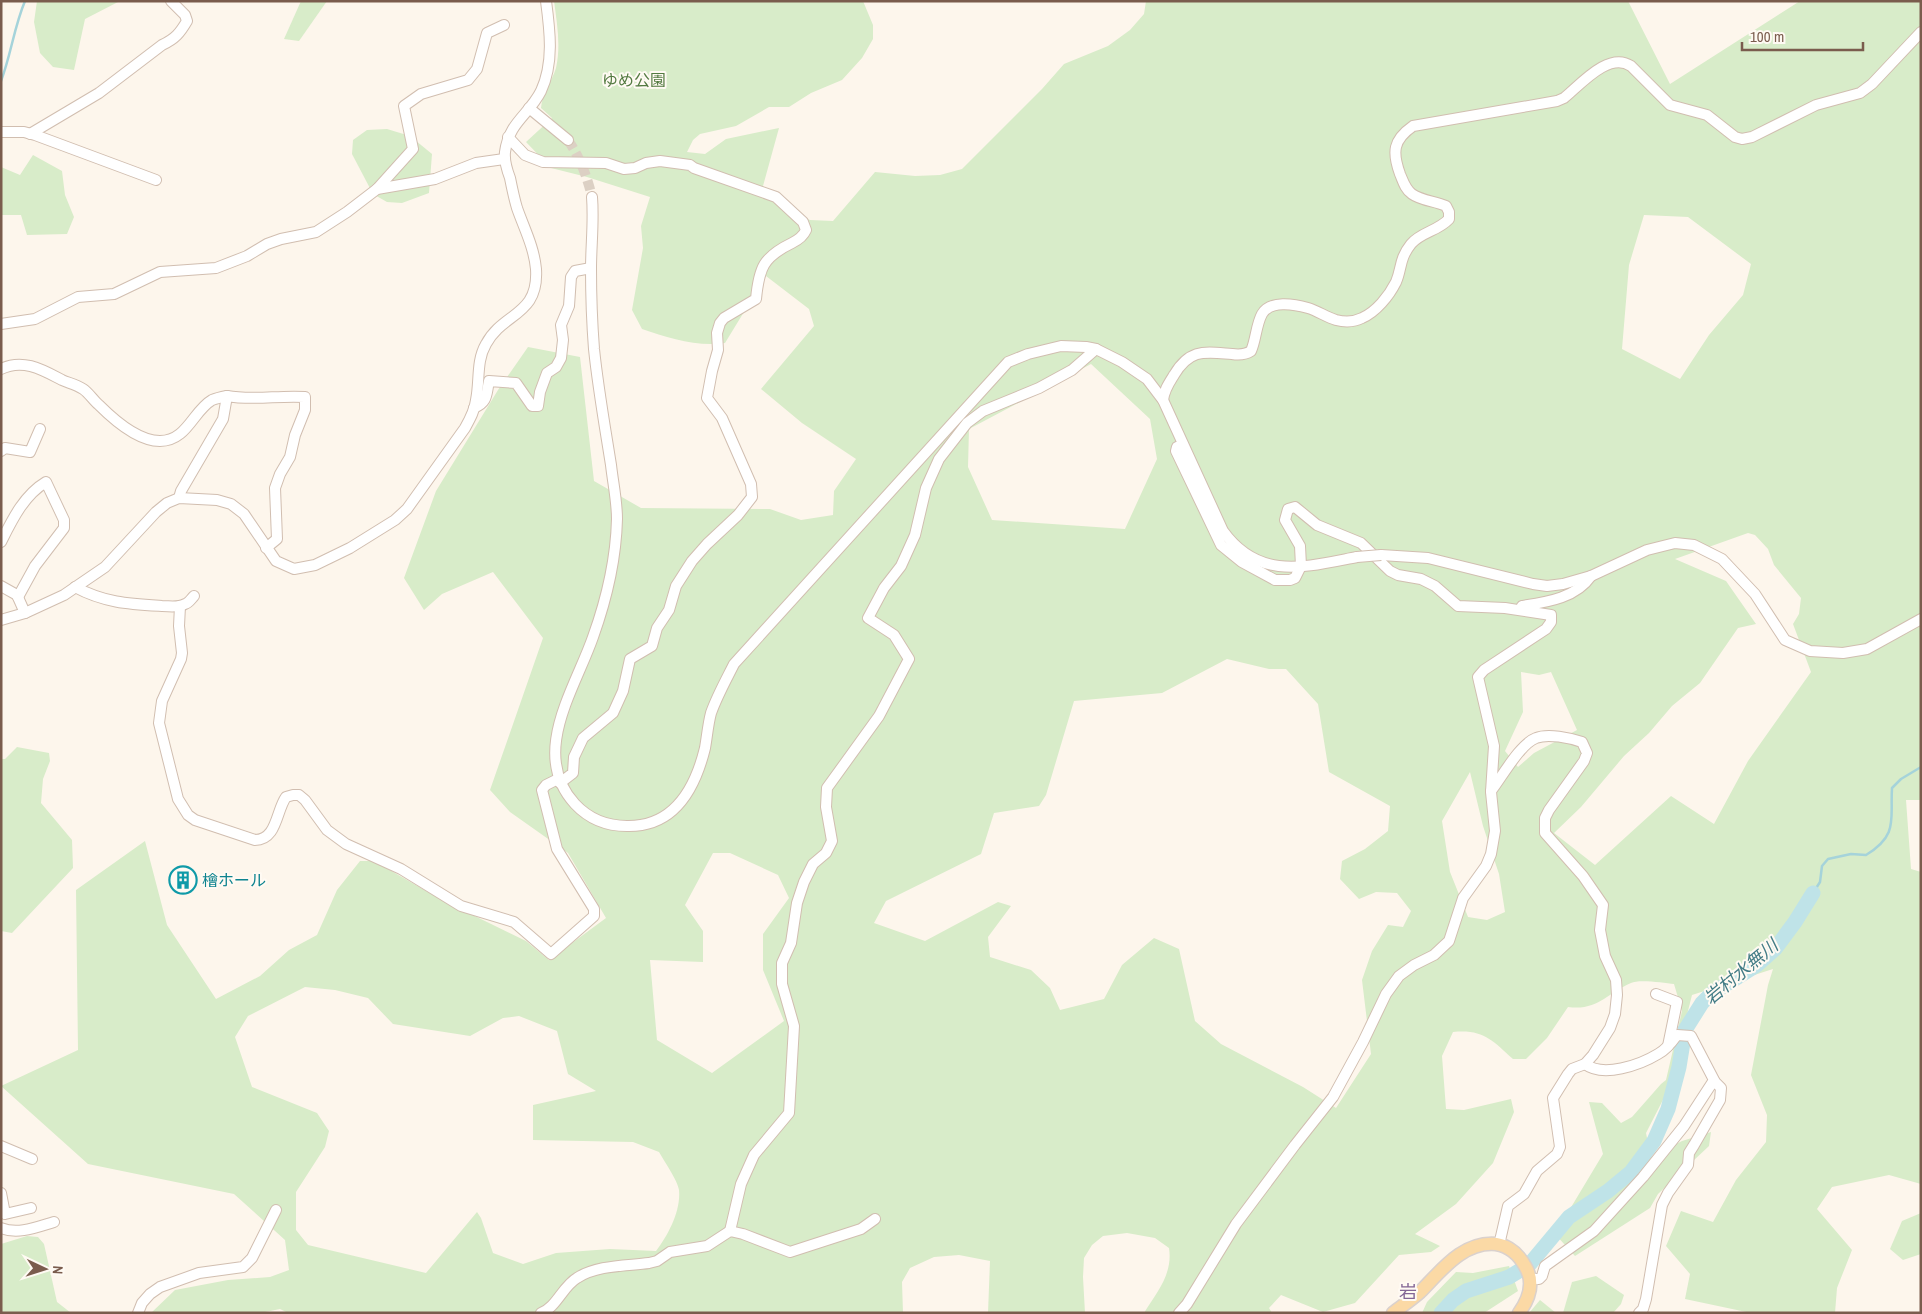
<svg xmlns="http://www.w3.org/2000/svg" width="1922" height="1314" font-family="'Archivo Narrow','Noto Sans JP',sans-serif">
	<style>
		.green { fill: #d8ecc9; fill-rule: evenodd }
		.lines { fill: none; stroke-linecap: round; stroke-linejoin: round }
		.stream { stroke: #a5d3da; stroke-width: 2.5 }
		.river { stroke: #bfe3e8; stroke-width: 15 }
		.minor-tunnel { stroke: #dcd0c4; stroke-width: 10; stroke-dasharray: 10 5; stroke-linecap: butt }
		.minor-casing { stroke: #d1beb0; stroke-width: 12 }
		.major-casing { stroke: #dad1cd; stroke-width: 15 }
		.minor { stroke: #fff; stroke-width: 10 }
		.major { stroke: #fbd9a5; stroke-width: 12 }
		.minor-bridge-casing { stroke: #d1beb0; stroke-width: 12; stroke-linecap: butt }
		.minor-bridge { stroke: #fff; stroke-width: 10 }
		.labels { text-anchor: middle; stroke-width: 4; stroke-linejoin: round; paint-order: stroke }
		.park-label { font-size: 16px; fill: #537a41; stroke: #fffaf3 }
		.culture-label { font-size: 16px; fill: #0d838f; stroke: #fffaf3; text-anchor: start }
		.water-label { font-size: 18px; font-style: italic; fill: #437c86; stroke: #fffaf3 }
		.neighbourhood-label { font-size: 18px; fill: #846695; stroke: #fffaf3 }
	</style>
	<rect width="100%" height="100%" fill="#fdf6ec"/>
	<g class="green">
		<polygon points="37,1 120,1 85,19 74,70 53,67 40,53 34,22"/>
		<polygon points="301,1 327,1 299,41 284,39"/>
		<path d="M554,1h309l10,24v14l-11,19 -20,22 -31,13 -22,14h-20l-33,19 -36,8 -7,6 -6,12 18,2 21,-15 53,-11 -16,58 16,21 31,13 23,1 42,-49 40,4 25,-1 22,-6 80,-80 22,-25 44,-18 22,-16 14,-16 2,-13h482l42,83 130,-83h121v799h-15l5,69 10,3v312l-32,-9 -57,12 -15,22 35,41 -15,38 -2,25h-84l-66,-14 5,-25 -24,-28 15,-35 32,11 23,-42 30,-38 1,-27 -16,-40 17,-90 5,-16 -81,26 -24,95 -22,43 5,24 31,-16 29,-9 -2,14 -51,48 -8,14 -75,48 -20,-22 48,-80 -14,-52 13,1 19,20 11,-6 29,-33 5,-4 16,-69 -8,-27c-10,-1 -35,-5 -43,-1 -24,10 -33,28 -63,24l-21,31 -21,21h-13c-21,-19 -30,-30 -60,-27l-11,24 4,53 18,1 47,-11 3,13 -21,51 -37,41 -41,30 25,12 -9,6 -32,3 -44,48 -32,9 -42,-17 -12,13 3,5h-128c13,-21 29,-39 25,-65l-14,-10 -28,-5 -24,3 -11,9 -8,13 -1,19 2,36h-97l2,-52 -31,-6 -25,2 -24,11 -8,14 1,31h-615l-8,-4 -20,4h-109l24,-23 53,-10 42,-3 19,-7 -4,-30 -51,-46 -146,-30 -87,-78 77,-36 -2,-160 69,-49 22,84 49,74 44,-23 29,-26 28,-15 20,-45 23,-29h14l66,38 86,42 23,19 57,-42 -38,-65 -58,-41 -20,-22 53,-152 -50,-66 -51,22 -18,16 -20,-32 32,-87 62,-101 30,-43 52,10 14,124 47,27 129,1 31,11 32,-5 1,-24 22,-32 -54,-36 -41,-34 53,-63 -5,-17 -43,-33 -41,67c-28,4 -57,-5 -83,-14l-10,-19 11,-62 -2,-22 9,-29 -63,-20 -36,-9 -25,-26 26,-24 -11,-10c1,-14 11,-27 15,-40 5,-22 1,-45 -2,-67zM1644,215l44,2 63,47 -8,31 -34,40 -29,44 -58,-30 7,-84zM1091,364l59,55 7,40 -32,70 -133,-9 -24,-53 1,-38zM1748,533l7,2 13,14 6,16 27,33 -2,16 -6,10 18,48 -63,89 -34,63 -43,-28 -76,69 -41,-32 27,-26 43,-51 25,-23 23,-27 28,-23 38,-55 18,-4 -30,-43 -51,-22zM1227,659l42,10h17l32,35 11,68 61,34 -2,25 -23,18 -23,12 -2,18 19,20 17,-7 21,1 14,18 -8,16 -15,-2 -16,26 -10,29 9,74 -35,54 -33,-21 -82,-43 -26,-23 -16,-72 -25,-11 -32,27 -18,34 -44,11 -10,-22 -19,-18 -41,-13 -2,-20 23,-31 -13,-4 -73,39 -51,-18 12,-22 95,-47 13,-41 45,-7 7,-11 28,-94 88,-8zM1521,672l18,3 12,-3 26,58 -43,23 -16,14 -13,-16 18,-39zM1470,772l13,54 16,48 6,38 -18,8 -19,-3 -18,-45 -8,-51zM713,853h17l48,22 11,23 -26,36v36l21,51 -72,52 -55,-33 -7,-80 53,2v-31l-18,-26zM305,987l30,3 33,8 25,26 77,12 33,-18 16,-2 38,15 11,43 28,17 -63,14v35l100,2 26,10c5,9 19,29 20,38 2,21 -11,45 -23,61l-46,-2 -54,4 -33,11 -30,-11 -12,-35 -4,-6 -51,61 -118,-28 -12,-15v-38l29,-45 4,-16 -12,-18 -65,-26 -17,-50 13,-21z"/>
		<polygon points="387,129 410,136 432,154 429,193 402,203 387,202 373,194 352,154 353,140 367,130"/>
		<polygon points="33,155 62,171 65,195 74,217 67,234 27,235 21,215 1,215 1,167 20,175"/>
		<polygon points="17,747 49,753 50,761 43,779 41,803 72,840 73,868 12,933 1,931 1,759 5,759"/>
		<polygon points="1921,1213 1921,1254 1903,1260 1890,1249 1902,1221"/>
		<polygon points="27,1236 38,1237 44,1244 57,1302 71,1313 1,1313 1,1244"/>
		<polygon points="1509,1266 1518,1291 1484,1313 1422,1313 1427,1302 1456,1272 1473,1273"/>
		<polygon points="1596,1276 1624,1295 1621,1304 1613,1313 1563,1313 1572,1282"/>
		<polygon points="1540,1300 1556,1313 1529,1313"/>
	</g>
	<g class="lines">
		<g class="stream">
			<path d="M1,81c10,-26 13,-54 24,-80"/>
			<path d="M1813,893l7,-11 2,-16 6,-7 23,-5 15,1c33,-20 24,-36 26,-67l9,-9 20,-12"/>
		</g>
		<polyline class="river" points="1441,1313 1453,1300 1466,1291 1509,1277 1529,1265 1569,1217 1608,1191 1631,1172 1654,1141 1668,1109 1679,1067 1685,1030 1702,1003 1711,994 1757,965 1775,949 1795,922 1813,893"/>
		<path class="minor-tunnel" d="M568,140c12,18 19,36 24,57"/>
		<g class="minor-casing">
			<g id="minor">
				<polyline points="529,108 568,140"/>
				<polyline points="1,132 24,132 35,135 156,180"/>
				<path d="M30,134l69,-41 63,-48c13,-6 18,-12 25,-24l-2,-6 -14,-14"/>
				<path d="M508,137l17,18 18,7 63,1 18,6 11,-1 11,-5 14,-2 30,4 4,3 82,29 27,25 3,8c-3,7 -8,10 -14,13 -29,14 -33,25 -36,56l-32,19 -4,5 -3,10 1,17 -6,21 -5,27 15,20 29,66 1,13 -14,18 -31,29 -15,17 -16,25 -7,24 -12,18 -5,18 -22,13 -7,32 -10,22 -30,25 -9,19 -1,16 -13,10"/>
				<polyline points="377,189 413,149 404,106 421,94 468,80 477,69 487,33 504,25"/>
				<path d="M592,197c2,24 -1,48 -1,72 0,26 1,54 3,80 4,39 11,78 17,116 2,18 6,36 6,54 -1,41 -10,79 -24,118 -18,52 -64,117 -18,167 14,15 32,22 52,22 47,1 68,-37 78,-78 2,-11 3,-24 6,-35 6,-17 15,-33 23,-49l274,-302 20,-8 33,-8 25,1 10,2 26,13 25,17 16,21 60,131c36,50 82,36 134,26"/>
				<polyline points="1,324 35,319 78,297 114,294 160,272 216,268 247,256 267,244 281,239 316,232 347,212 377,189 435,179 476,163 504,159"/>
				<path d="M1,369c22,-11 42,1 61,11 7,3 15,5 21,9 6,4 10,11 16,16 15,15 39,36 61,36 27,0 33,-30 52,-41 5,-2 10,-3 15,-4"/>
				<path d="M1163,400c1,-10 6,-17 11,-25 16,-27 31,-23 58,-21 7,1 13,1 19,-3 5,-11 5,-26 11,-37 8,-14 32,-10 46,-6 10,3 18,9 28,12 8,2 18,2 26,-2 14,-6 27,-22 34,-36 6,-14 3,-23 15,-38 10,-12 27,-13 38,-25v-7l-3,-6c-11,-5 -24,-5 -34,-12 -7,-5 -9,-13 -12,-20 -8,-22 -7,-34 13,-48l144,-25 7,-3c17,-14 45,-47 67,-32l39,39 37,10 28,22 7,2 10,-2 64,-32 44,-12 12,-9 49,-52"/>
				<path d="M474,408c14,-6 12,-13 15,-27l27,2 16,23h6l2,-14 7,-19 9,-6 5,-9 2,-18 -2,-15 8,-19 2,-29 4,-6 16,-3"/>
				<polyline points="1,451 5,448 30,452 40,429"/>
				<path d="M179,498l2,-7 42,-72 4,-23c26,5 52,-1 78,1v13l-10,25 -5,22 -10,17 -5,14 2,51 -11,9"/>
				<path d="M1,542c11,-22 23,-47 45,-60l18,38v8l-29,38 -17,31"/>
				<polyline points="1381,555 1428,558 1533,584 1547,586 1563,584 1591,576 1647,550 1675,543 1694,545 1722,559 1755,594 1785,640 1810,651 1843,653 1867,649 1921,619"/>
				<polyline points="1,586 17,595 25,613"/>
				<path d="M75,587c30,16 54,17 87,19 8,0 16,2 23,-2 4,-1 6,-5 9,-8"/>
				<path d="M180,606l-1,20 3,27 -1,6 -19,42 -3,22 19,76 10,16 7,5 60,20c22,0 21,-29 31,-43l7,-2h6l6,5 22,30 19,14 55,25 60,37 53,16 37,32 43,-38v-7l-37,-60 -15,-59 4,-5 12,-6"/>
				<path d="M1520,610l2,-4c25,-4 54,-8 69,-30"/>
				<path d="M1,620l24,-7 39,-18 41,-28 51,-55 11,-9 12,-5 38,2 14,4 13,10 32,47 18,8 21,-4 35,-17 45,-28 12,-11 58,-81c5,-9 10,-18 11,-28 4,-19 0,-39 10,-56 17,-32 53,-28 50,-75 -2,-22 -12,-41 -19,-61 -3,-10 -5,-20 -7,-30 -3,-8 -6,-17 -5,-26 4,-30 24,-37 36,-61 13,-28 9,-60 5,-90"/>
				<path d="M1491,791c11,-14 29,-47 45,-53 12,-5 34,0 46,4l5,11 -3,8 -35,49 -4,8v15l38,43 20,29 -3,25 5,26 11,24 1,15 -2,19 -5,14 -17,27 -8,9 -13,5 -4,5 -15,24 7,49 -3,7 -20,17 -13,23 -16,12 -9,39"/>
				<polyline points="1656,994 1677,1002 1668,1046"/>
				<polyline points="1,1146 32,1159"/>
				<polyline points="1,1193 5,1214 31,1208"/>
				<path d="M1,1228c17,7 36,-1 53,-6"/>
				<polyline points="730,1231 741,1184 754,1155 789,1113 794,1026 782,984 782,963 791,943 797,903 804,882 813,864 826,853 832,841 826,807 827,788 879,716 909,659 894,635 868,618 884,588 901,566 915,535 926,488 939,459 967,423 983,411 1039,388 1072,370 1096,349"/>
				<path d="M1530,1279h9l3,-3 3,-10 49,-35 49,-54 41,-51 30,-46 -23,-44 -14,-1c-5,7 -11,15 -19,19 -18,11 -55,24 -73,10"/>
				<polyline points="138,1313 142,1303 150,1294 160,1287 199,1273 243,1267 252,1258 276,1210"/>
				<path d="M541,1313c15,-5 22,-27 36,-35 20,-13 49,-12 72,-15l8,-2 13,-9 37,-6 23,-15 13,3 47,18 71,-23 14,-10"/>
				<polyline points="1179,1313 1187,1304 1236,1224 1295,1145 1333,1097 1363,1042 1386,994 1399,976 1414,965 1434,955 1449,941 1463,898 1486,866 1491,854 1495,831 1491,792 1494,746 1478,677 1484,670 1546,629 1551,622 1551,615 1505,608 1458,606 1435,586 1421,579 1398,575 1390,571 1361,543 1317,525 1295,507 1288,509 1285,520 1300,546 1301,566 1295,578 1290,580 1275,580 1242,562 1221,545 1176,451 1177,447 1183,445"/>
				<polyline points="1639,1313 1643,1309 1646,1299 1662,1205 1668,1193 1688,1165 1689,1153 1694,1145 1720,1100 1721,1088 1714,1081"/>
			</g>
		</g>
		<g class="major-casing">
			<path id="major" d="M1393,1313c9,-7 19,-14 27,-21 21,-21 43,-51 76,-48 13,2 23,11 29,22 10,16 4,33 -6,47"/>
		</g>
		<use href="#minor" class="minor"/>
		<use href="#major" class="major"/>
		<g class="minor-bridge-casing">
			<polyline id="minor-bridge" points="1357,557 1381,555"/>
		</g>
		<use href="#minor-bridge" class="minor-bridge"/>
	</g>
	<defs>
		<g id="building-ring" transform="scale(1.4375)"><circle r="9.5" fill="#fffaf3" stroke="#0f9aa8" stroke-width="1.5"/><path d="M-4-6H4V6H1V3H-1V6H-4ZM-2.5-4.3h1.7v1.8h-1.7ZM.8-4.3h1.7v1.8H.8ZM-2.5-1h1.7V.8h-1.7ZM.8-1h1.7V.8H.8Z" fill="#0f9aa8"/></g>
	</defs>
	<g fill-rule="evenodd">
		<use href="#building-ring" x="183" y="880"/>
	</g>
	<g class="labels">
		<g class="park-label">
			<text x="634" y="86">ゆめ公園</text>
		</g>
		<g class="culture-label">
			<text x="202" y="886">檜ホール</text>
		</g>
		<g class="water-label">
			<text transform="translate(1741 972) rotate(-40)" y="6">岩村水無川</text>
		</g>
		<g class="neighbourhood-label">
			<text x="1408" y="1298">岩</text>
		</g>
	</g>
	<rect width="1922" height="1314" fill="none" stroke="#7a5c4d" stroke-width="5"/>
	<g transform="translate(45 1269) rotate(94)" stroke="#fffaf3" stroke-width="4" paint-order="stroke">
	<path d="M0-4L9 19L0 12L-9 19Z" fill="#7a5c4d"/>
	<text y="-8" font-size="14" font-weight="bold" text-anchor="middle" fill="#7a5c4d">N</text>
	</g>
	<path d="M1742 42v8h121v-8" fill="none" stroke="#7a5c4d" stroke-width="2.5"/>
	<text x="1750" y="42" font-size="15" fill="#7a5c4d" stroke="#fffaf3" stroke-width="4" paint-order="stroke">100 m</text>
</svg>
